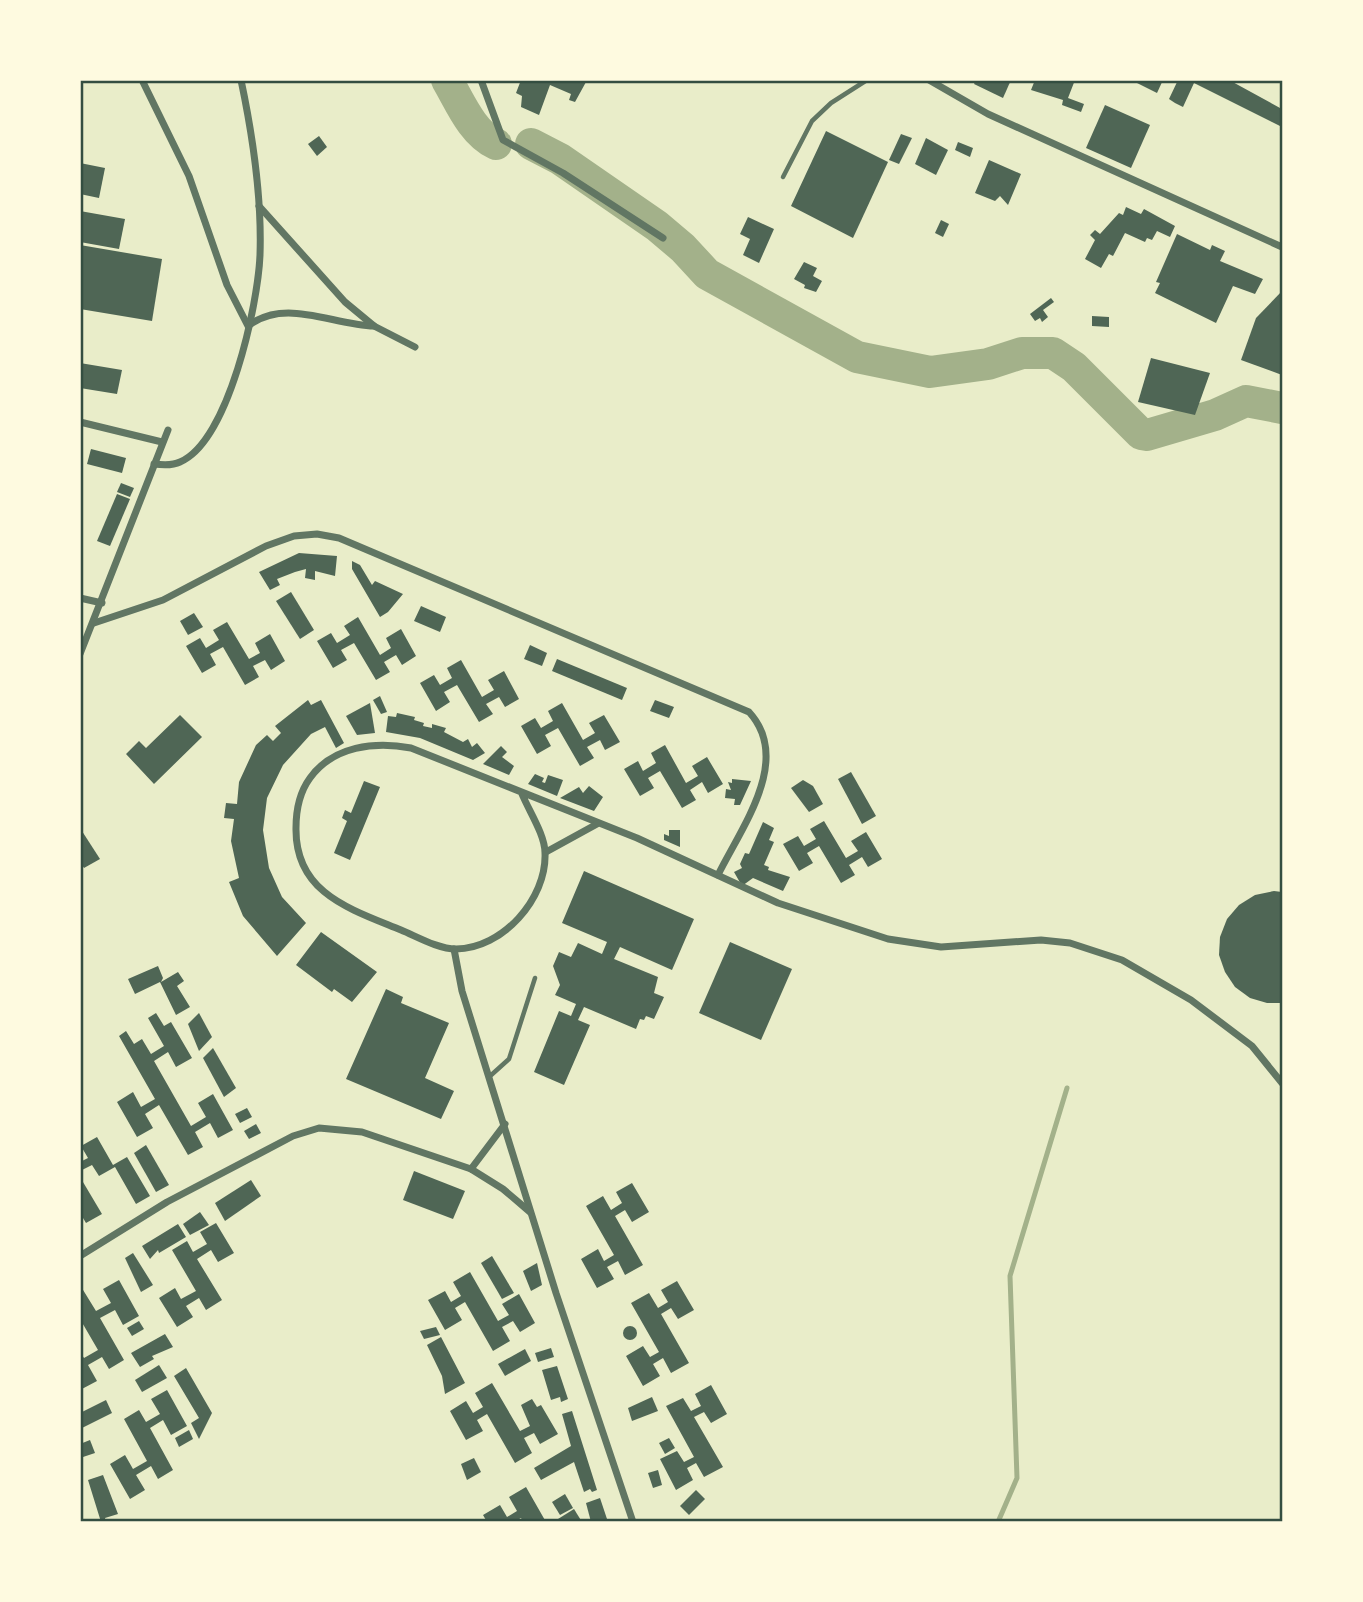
<svg xmlns="http://www.w3.org/2000/svg" width="1363" height="1602" font-family="'DM Sans',sans-serif">
	<style>
		.lines { fill: none; stroke-linecap: round; stroke-linejoin: round }
		.stream { stroke: #a3b18a; stroke-width: 5 }
		.river { stroke: #a3b18a; stroke-width: 32 }
		.building { fill: #4f6655 }
		.service { stroke: #617663; stroke-width: 4.5 }
		.minor { stroke: #617663; stroke-width: 7 }
		.neatline { fill: none; stroke: #344e41; stroke-width: 2.5 }
	</style>
	<rect width="100%" height="100%" fill="#e9edc9"/>
	<g class="lines">
		<polyline class="stream" points="998,1522 1017,1478 1010,1276 1067,1088"/>
		<g class="river">
			<path d="M447,80c13,22 25,53 49,64"/>
			<polyline points="531,144 560,159 657,226 683,248 707,274 857,357 930,372 988,364 1022,353 1053,353 1074,367 1141,434 1147,435 1215,415 1246,401 1282,408"/>
		</g>
	</g>
	<g class="building">
		<polygon points="521,80 583,80 586,82 575,102 569,100 571,94 550,85 539,115 521,107 522,96 516,93"/>
		<polygon points="976,80 1011,80 1003,98 974,84"/>
		<polygon points="1035,80 1075,80 1068,98 1084,104 1081,112 1062,105 1063,100 1031,90"/>
		<polygon points="1131,80 1163,80 1157,93"/>
		<polygon points="1178,80 1229,80 1280,108 1282,127 1194,83 1183,107 1175,103 1169,99"/>
		<polygon points="1105,105 1150,125 1131,168 1086,148"/>
		<polygon points="826,131 888,162 853,238 791,206"/>
		<polygon points="901,134 912,138 899,164 889,160"/>
		<polygon points="319,136 327,147 317,156 308,144"/>
		<polygon points="926,138 948,150 936,175 915,164"/>
		<polygon points="958,142 973,148 970,157 955,150"/>
		<polygon points="989,160 1021,174 1008,205 1000,196 995,201 975,193"/>
		<polygon points="80,163 105,168 99,198 80,194"/>
		<polygon points="1126,207 1141,214 1144,209 1175,226 1170,237 1157,231 1152,240 1147,238 1145,242 1125,233 1113,256 1109,254 1101,268 1085,259 1095,240 1090,235 1095,230 1100,234 1119,213 1123,215"/>
		<polygon points="80,211 125,219 119,249 80,242"/>
		<polygon points="748,217 774,229 759,263 743,255 750,239 740,234"/>
		<polygon points="941,220 949,224 943,237 935,233"/>
		<polygon points="1177,234 1210,250 1212,245 1225,251 1220,261 1263,279 1255,294 1233,286 1216,323 1155,293 1160,283 1156,282"/>
		<polygon points="80,245 162,259 152,321 80,309"/>
		<polygon points="804,262 817,268 813,276 822,281 816,292 804,288 805,285 794,279"/>
		<polygon points="1282,291 1282,375 1241,360 1256,318"/>
		<polygon points="1051,298 1054,302 1043,310 1048,317 1042,322 1040,318 1035,321 1030,314"/>
		<polygon points="1092,316 1109,317 1109,327 1092,326"/>
		<polygon points="1151,358 1210,373 1195,415 1138,402"/>
		<polygon points="80,363 122,370 117,394 80,388"/>
		<polygon points="91,449 126,458 122,473 87,464"/>
		<polygon points="121,483 134,488 130,497 117,492"/>
		<polygon points="117,494 130,499 110,546 97,541"/>
		<polygon points="299,553 337,556 335,576 315,571 315,580 305,578 306,569 295,572 277,579 280,585 270,590 259,572"/>
		<polygon points="352,561 360,565 372,585 375,581 403,594 388,612 380,617 352,569"/>
		<polygon points="291,592 314,630 300,639 276,601"/>
		<polygon points="421,606 446,617 440,632 414,621"/>
		<polygon points="194,613 203,627 188,635 180,621"/>
		<polygon points="358,617 380,655 391,648 386,638 401,629 416,656 402,665 396,655 384,662 390,672 376,680 354,643 341,650 347,660 333,668 317,641 331,633 337,643 350,635 344,626"/>
		<polygon points="227,622 249,659 260,653 255,643 270,634 285,661 271,670 265,660 253,666 259,677 245,685 223,647 210,654 216,665 202,673 186,646 200,638 206,648 219,640 213,630"/>
		<polygon points="530,645 547,653 542,666 524,659"/>
		<polygon points="557,659 627,688 622,700 552,671"/>
		<polygon points="461,660 482,697 494,690 488,680 504,671 519,699 505,707 499,697 486,704 493,714 479,722 457,685 444,692 450,702 436,711 420,683 434,675 440,685 452,678 447,668"/>
		<polygon points="380,696 387,712 381,714 373,700"/>
		<polygon points="308,700 311,705 321,700 344,743 336,748 325,727 311,734 283,765 267,798 263,830 269,868 282,897 306,923 277,956 243,916 229,882 239,878 231,841 234,819 224,818 226,803 237,804 239,782 256,745 267,735 273,741 281,733 275,726"/>
		<polygon points="655,700 674,707 669,718 650,711"/>
		<polygon points="370,703 375,733 357,735 346,716"/>
		<polygon points="562,703 583,740 595,733 589,723 604,715 620,742 605,750 600,740 587,747 594,758 580,766 558,728 545,735 551,746 537,754 521,726 535,718 541,728 553,721 548,711"/>
		<polygon points="397,713 415,717 414,720 424,723 423,726 432,728 432,724 446,728 444,732 463,742 468,739 472,747 477,743 485,753 473,760 420,738 386,732 388,716 396,717"/>
		<polygon points="180,715 202,737 154,784 126,754 139,741 146,748"/>
		<polygon points="665,745 686,783 698,776 692,766 707,757 723,784 708,793 702,782 690,790 696,800 682,808 660,771 648,778 654,788 640,796 624,769 638,761 643,771 656,763 651,753"/>
		<polygon points="501,746 507,752 502,757 514,766 509,775 483,764"/>
		<polygon points="851,772 876,816 862,824 838,779"/>
		<polygon points="535,774 544,778 542,782 545,783 548,775 563,780 557,796 528,784"/>
		<polygon points="732,779 751,781 740,805 734,805 735,799 725,798 726,789 731,790 728,782 732,783"/>
		<polygon points="803,780 813,786 823,804 809,812 791,788"/>
		<polygon points="364,781 380,787 350,860 334,853 347,821 342,818 345,810 351,813"/>
		<polygon points="589,786 603,797 594,811 560,798 579,787 583,793"/>
		<polygon points="824,821 846,858 858,851 851,841 866,832 882,859 868,867 862,857 849,865 855,875 841,883 819,846 807,853 813,863 799,871 783,844 798,836 804,846 816,839 810,829"/>
		<polygon points="763,822 774,828 769,840 774,842 764,865 769,867 768,870 790,877 783,891 753,878 742,886 734,872 742,868 740,864 745,853 749,854"/>
		<polygon points="80,828 100,859 84,868 80,862"/>
		<polygon points="669,830 680,830 680,847 664,840 664,834 669,836"/>
		<polygon points="584,871 694,919 672,970 620,947 614,959 658,977 654,993 664,997 654,1019 646,1016 644,1020 640,1019 636,1029 584,1007 578,1020 590,1025 564,1085 534,1072 559,1011 571,1016 576,1004 555,995 560,985 553,966 559,952 571,957 578,943 602,954 607,942 562,923"/>
		<polygon points="1274,891 1282,892 1282,1003 1267,1003 1250,998 1235,987 1225,972 1219,955 1220,937 1227,919 1239,905 1255,895"/>
		<polygon points="321,932 377,972 352,1002 334,989 332,992 296,965"/>
		<polygon points="730,942 792,969 761,1040 699,1013"/>
		<polygon points="158,966 163,978 161,982 178,972 184,981 177,986 190,1007 176,1015 160,982 135,994 128,979"/>
		<polygon points="386,989 403,997 401,1003 449,1023 425,1078 454,1091 441,1119 346,1079"/>
		<polygon points="156,1013 164,1026 171,1022 192,1058 176,1067 168,1052 154,1061 191,1126 206,1117 198,1103 213,1094 233,1130 218,1138 210,1123 195,1132 203,1147 188,1155 159,1105 145,1114 153,1128 137,1137 117,1102 133,1092 141,1107 155,1099 119,1036 126,1031 134,1044 142,1039 151,1054 164,1046 148,1018"/>
		<polygon points="199,1013 212,1037 199,1051 188,1024"/>
		<polygon points="213,1048 236,1088 224,1097 203,1058"/>
		<polygon points="247,1108 252,1117 240,1123 235,1114"/>
		<polygon points="256,1124 261,1133 249,1139 244,1131"/>
		<polygon points="97,1137 113,1165 127,1157 150,1196 136,1204 115,1167 99,1176 92,1165 80,1171 80,1162 88,1158 81,1146"/>
		<polygon points="146,1145 169,1185 156,1192 134,1153"/>
		<polygon points="414,1171 465,1191 453,1219 403,1200"/>
		<polygon points="80,1177 102,1214 86,1223 80,1213"/>
		<polygon points="251,1180 261,1196 225,1221 215,1203"/>
		<polygon points="632,1183 649,1212 632,1222 625,1210 615,1216 643,1265 625,1275 618,1261 607,1267 614,1279 597,1288 581,1259 598,1249 604,1261 614,1255 586,1206 603,1196 611,1210 622,1203 616,1192"/>
		<polygon points="200,1212 209,1225 190,1235 183,1224"/>
		<polygon points="216,1223 234,1253 218,1262 211,1250 197,1259 222,1300 206,1310 199,1298 186,1306 193,1317 177,1327 159,1298 175,1288 181,1299 196,1291 172,1250 187,1241 193,1252 207,1244 200,1232"/>
		<polygon points="178,1224 186,1237 159,1253 158,1250 150,1259 142,1246"/>
		<polygon points="133,1253 153,1285 141,1292 125,1258"/>
		<polygon points="492,1256 514,1293 502,1299 481,1263"/>
		<polygon points="537,1263 542,1285 531,1291 523,1271"/>
		<polygon points="470,1272 498,1321 509,1315 502,1304 519,1294 535,1323 520,1332 513,1321 502,1327 510,1341 493,1351 465,1302 455,1308 462,1320 445,1330 428,1300 445,1291 451,1302 461,1296 453,1282"/>
		<polygon points="119,1280 139,1316 123,1325 115,1310 100,1318 124,1360 109,1369 102,1357 88,1365 97,1381 80,1390 80,1352 84,1358 98,1350 80,1319 80,1285 96,1311 111,1303 103,1289"/>
		<polygon points="677,1281 694,1310 678,1319 671,1308 661,1314 689,1363 671,1373 663,1358 653,1364 660,1376 643,1386 626,1356 643,1346 650,1357 659,1352 631,1303 649,1293 658,1308 668,1302 661,1290"/>
		<polygon points="139,1321 144,1329 132,1336 127,1328"/>
		<circle cx="630" cy="1333" r="7"/>
		<polygon points="436,1327 440,1335 424,1339 420,1331"/>
		<polygon points="165,1334 173,1347 152,1356 154,1359 140,1367 131,1353"/>
		<polygon points="441,1337 465,1383 445,1394 442,1376 427,1345"/>
		<polygon points="551,1348 554,1357 538,1362 535,1353"/>
		<polygon points="525,1349 531,1361 505,1376 498,1364"/>
		<polygon points="159,1365 167,1378 142,1392 135,1380"/>
		<polygon points="557,1366 568,1399 561,1402 560,1397 551,1400 542,1370"/>
		<polygon points="186,1368 212,1413 199,1439 191,1423 199,1418 174,1376"/>
		<polygon points="492,1383 520,1431 530,1426 521,1405 532,1399 537,1407 541,1405 558,1434 540,1444 534,1433 524,1438 532,1453 515,1463 487,1414 477,1420 483,1431 466,1440 450,1411 466,1401 473,1413 483,1407 475,1393"/>
		<polygon points="711,1385 727,1414 711,1423 704,1412 694,1417 723,1467 704,1477 696,1463 687,1468 693,1480 676,1490 660,1459 677,1451 684,1462 694,1457 666,1406 683,1398 691,1411 701,1406 695,1394"/>
		<polygon points="167,1390 187,1426 171,1435 163,1420 150,1428 173,1470 158,1479 151,1466 136,1475 145,1490 130,1499 110,1464 125,1455 133,1469 147,1461 124,1419 139,1410 146,1422 160,1414 151,1399"/>
		<polygon points="652,1397 658,1411 632,1421 628,1408"/>
		<polygon points="106,1400 112,1413 80,1429 80,1413"/>
		<polygon points="572,1411 597,1490 592,1492 590,1489 584,1492 574,1462 541,1480 534,1468 571,1446 562,1414"/>
		<polygon points="189,1430 193,1439 179,1447 175,1438"/>
		<polygon points="669,1438 675,1448 665,1454 659,1443"/>
		<polygon points="90,1440 95,1453 80,1458 80,1444"/>
		<polygon points="474,1458 481,1472 467,1480 461,1464"/>
		<polygon points="658,1470 662,1485 653,1488 648,1473"/>
		<polygon points="103,1475 118,1514 105,1518 106,1522 101,1522 88,1480"/>
		<polygon points="526,1487 546,1522 523,1522 521,1518 514,1522 487,1522 483,1515 500,1505 507,1517 517,1511 509,1497"/>
		<polygon points="696,1490 705,1499 689,1515 680,1506"/>
		<polygon points="565,1494 573,1508 560,1515 552,1502"/>
		<polygon points="600,1498 608,1522 591,1522 586,1503"/>
		<polygon points="574,1509 582,1522 559,1522 558,1519"/>
	</g>
	<g class="lines">
		<g class="service">
			<polyline points="783,177 812,121 831,103 867,80"/>
			<polyline points="489,1077 509,1059 535,978"/>
		</g>
		<g class="minor">
			<path d="M142,80l47,96 38,109 21,41c37,-29 84,-1 126,0"/>
			<polyline points="481,80 503,140 563,173 663,238"/>
			<polyline points="929,80 988,114 1282,247"/>
			<polyline points="259,206 345,302 374,326 415,347"/>
			<polyline points="80,422 162,442"/>
			<path d="M154,464c8,1 18,2 26,-2 49,-21 78,-158 80,-207 2,-59 -7,-118 -19,-175"/>
			<polyline points="80,598 102,603"/>
			<path d="M94,623l69,-23 103,-54 28,-10 23,-2 22,4 410,174c44,48 -8,116 -31,163"/>
			<polyline points="80,654 168,430"/>
			<path d="M522,794c7,17 23,41 23,59 2,46 -43,96 -89,96 -18,0 -40,-13 -55,-19 -51,-21 -106,-37 -105,-102 0,-19 3,-35 14,-50 23,-32 65,-37 101,-30l226,90 141,65 110,36 53,8 100,-7 29,3 52,17 69,40 61,46 30,37"/>
			<polyline points="546,852 597,824"/>
			<polyline points="454,949 462,991 556,1293 633,1522"/>
			<polyline points="471,1169 505,1124"/>
			<polyline points="80,1256 167,1202 293,1136 319,1128 362,1132 471,1169 503,1189 530,1212"/>
		</g>
	</g>
	<rect width="1363" height="1602" fill="none" stroke="#fefae0" stroke-width="164"/>
	<rect x="82" y="82" width="1199" height="1438" class="neatline"/>
</svg>
